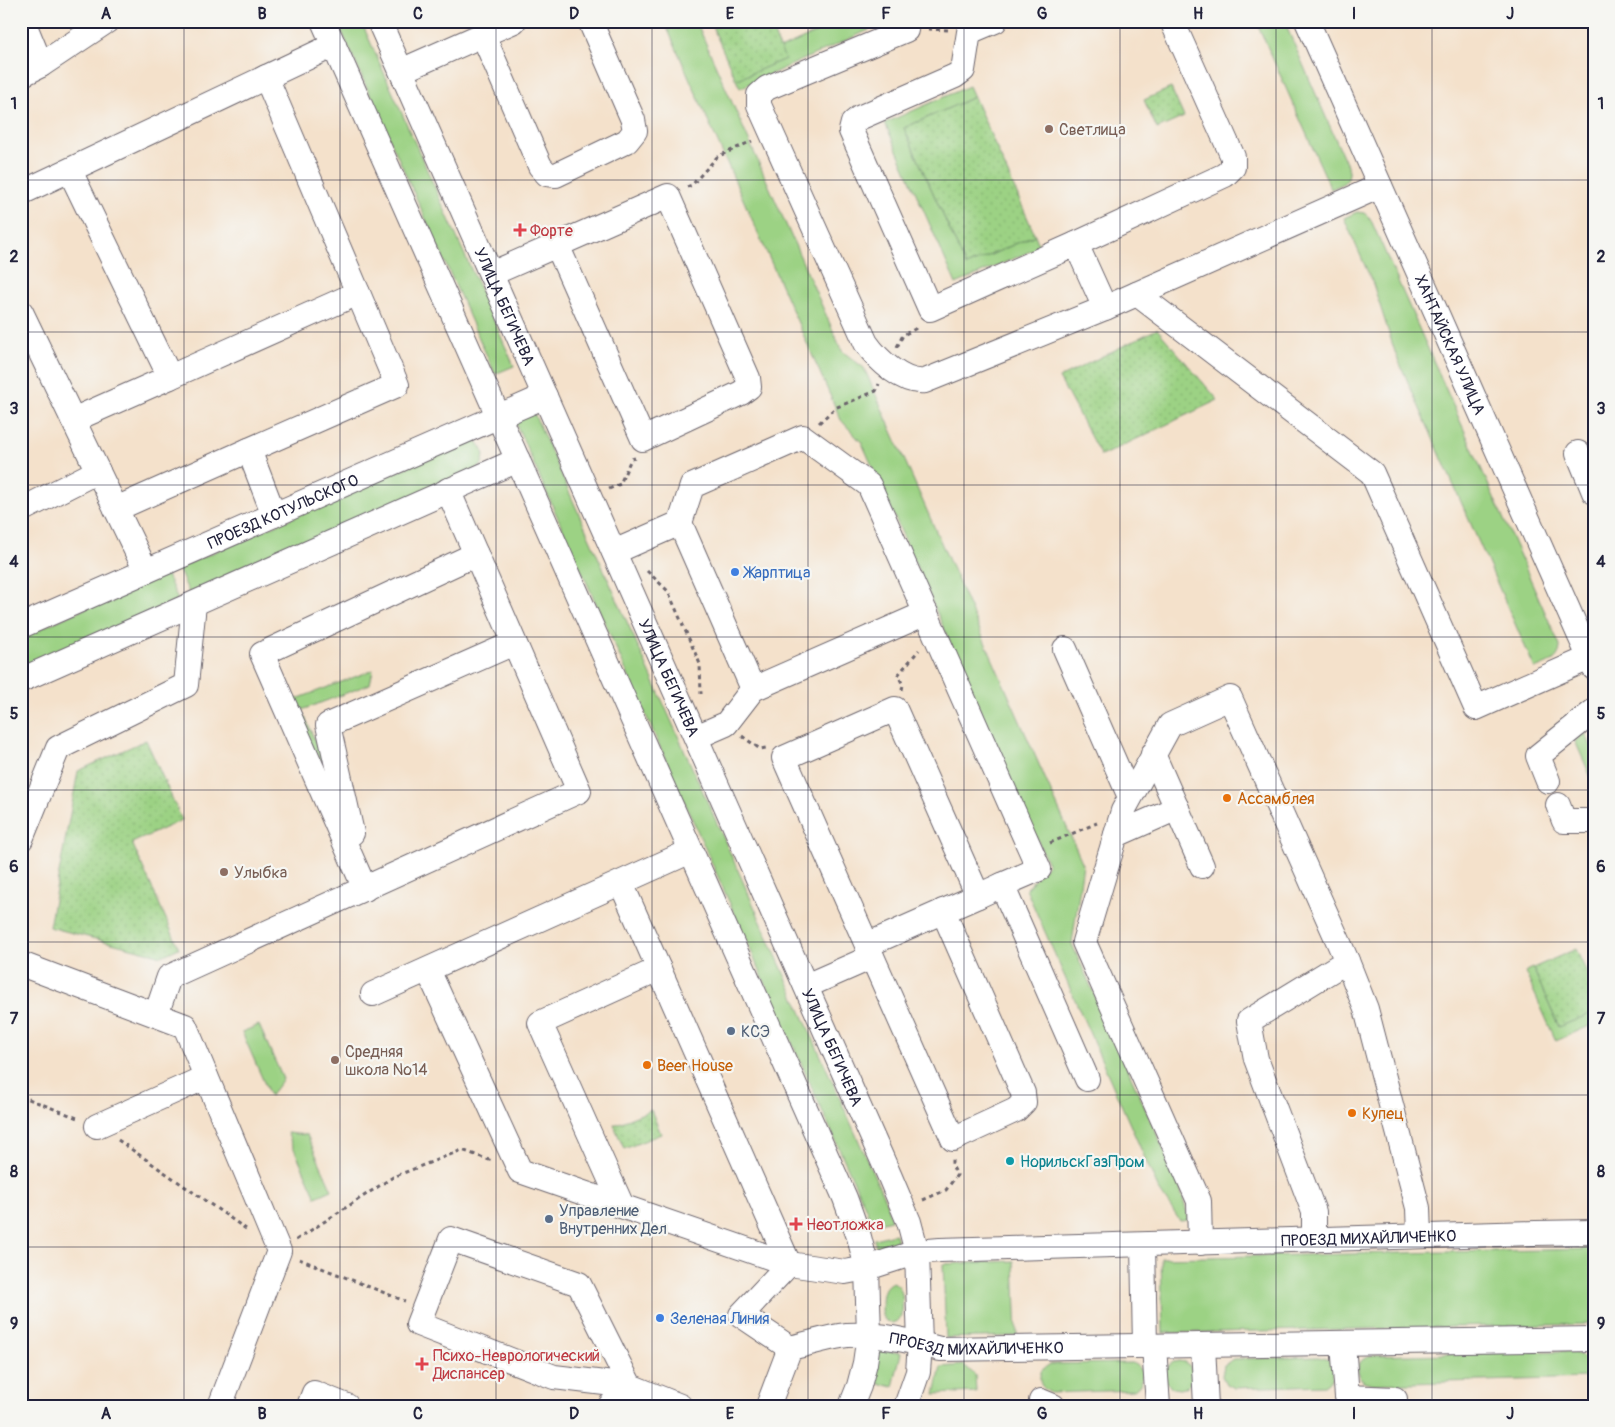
<svg xmlns="http://www.w3.org/2000/svg" width="1615" height="1427" font-family="Pangolin,sans-serif">
	<style>
		.grass { fill: #9cd284; stroke: #5f7a60 }
		.park { fill: url(#park-dots); stroke: #5f7a60 }
		.lines { fill: none; stroke-linecap: round; stroke-linejoin: round }
		.minor-casing { stroke: #6c656d; stroke-width: 26 }
		.path { stroke: #6c656d; stroke-width: 3; stroke-dasharray: 4 4; stroke-linecap: butt }
		.minor { stroke: #fff; stroke-width: 24 }
		.grid { fill: none; stroke: #22223b; stroke-width: 1; stroke-opacity: 0.55 }
		.education-dot { fill: #8d6e63; stroke: #f6f6f2; stroke-width: 2 }
		.health-dot { fill: #e0444e; stroke: #f6f6f2; stroke-width: 2 }
		.shop-dot { fill: #3f7fe0; stroke: #f6f6f2; stroke-width: 2 }
		.food-dot { fill: #e8710a; stroke: #f6f6f2; stroke-width: 2 }
		.service-dot { fill: #5c6f8a; stroke: #f6f6f2; stroke-width: 2 }
		.culture-dot { fill: #0f9aa8; stroke: #f6f6f2; stroke-width: 2 }
		.labels { text-anchor: middle; stroke-width: 4.5; stroke-linejoin: round; paint-order: stroke }
		.education-label { font-size: 16px; fill: #785e54; stroke: #f6f6f2; text-anchor: start }
		.health-label { font-size: 16px; fill: #be3a42; stroke: #f6f6f2; text-anchor: start }
		.street-label { font-size: 16px; fill: #22223b; stroke: #f6f6f2 }
		.shop-label { font-size: 16px; fill: #366cbe; stroke: #f6f6f2; text-anchor: start }
		.food-label { font-size: 16px; fill: #c56008; stroke: #f6f6f2; text-anchor: start }
		.service-label { font-size: 16px; fill: #4e5e75; stroke: #f6f6f2; text-anchor: start }
		.culture-label { font-size: 16px; fill: #0d838f; stroke: #f6f6f2; text-anchor: start }
		.neatline { fill: none; stroke: #22223b; stroke-width: 2 }
		.grid-label { font-size: 16px; text-anchor: middle; font-weight: bold; fill: #22223b }
	</style>
	<defs>
		<pattern id="park-dots" width="8" height="8" patternUnits="userSpaceOnUse" patternTransform="scale(1.25)"><rect width="8" height="8" fill="#9cd284"/><path d="M2 2h.1M6 6h.1" fill="none" stroke="#86b473" stroke-width="1.8" stroke-linecap="round"/></pattern>
	</defs>
	<rect width="100%" height="100%" fill="#f6f6f2"/>
	<filter id="ink" filterUnits="userSpaceOnUse"><feTurbulence type="fractalNoise" baseFrequency=".02" numOctaves="2"/><feDisplacementMap in="SourceGraphic" scale="10" xChannelSelector="R" yChannelSelector="G"/><feConvolveMatrix kernelMatrix="1 2 1 2 8 2 1 2 1" color-interpolation-filters="sRGB"/></filter>
	<filter id="wash" filterUnits="userSpaceOnUse"><feTurbulence type="fractalNoise" baseFrequency=".0096" numOctaves="4" result="noise"/><feDisplacementMap in="SourceGraphic" scale="20" xChannelSelector="R" yChannelSelector="G"/><feGaussianBlur stdDeviation="1.12" result="paint"/><feColorMatrix in="noise" values="0 0 0 0 0 0 0 0 0 0 0 0 0 0 0 0 0 1.4 0 .05"/><feComposite in="paint" operator="in"/></filter>
	<g filter="url(#wash)">
		<rect width="100%" height="100%" fill="#f4e1cb"/>
		<g class="grass">
			<polygon points="337,21 361,21 514,366 495,374"/>
			<polygon points="664,21 696,21 842,351 864,368 1083,864 1072,944 1178,1182 1189,1220 1180,1221 1159,1190 1026,889 1048,864 862,443 841,420"/>
			<polygon points="842,21 865,21 869,30 740,88 736,80 784,59 780,49"/>
			<path d="M1256,21h28l65,149c1,12 -8,15 -18,19z"/>
			<polygon points="969,86 974,97 904,128 966,266 1035,235 1040,247 956,284 885,123"/>
			<path d="M1357,212l7,1 6,5 190,428c0,15 -14,18 -25,23l-139,-314 -23,-71 -29,-66z"/>
			<polygon points="533,411 886,1202 891,1220 871,1225 867,1211 516,424 516,420"/>
			<path d="M469,440c14,2 19,15 11,27l-290,128 -12,-27z"/>
			<polygon points="166,573 178,600 21,669 21,637"/>
			<polygon points="373,670 370,684 302,710 332,781 286,703"/>
			<polygon points="1585,733 1594,752 1594,784 1575,741"/>
			<polygon points="1533,968 1559,1027 1594,1012 1594,1024 1556,1041 1525,972"/>
			<polygon points="259,1025 283,1079 270,1096 242,1032"/>
			<polygon points="287,1133 307,1135 332,1190 316,1197"/>
			<polygon points="895,1234 899,1250 878,1255 874,1239"/>
			<polygon points="1594,1249 1594,1324 1163,1333 1161,1258"/>
			<polygon points="1014,1261 1017,1336 946,1338 943,1264"/>
			<path d="M893,1282c13,6 9,22 9,35l-5,4 -5,2 -6,-2 -4,-5c1,-13 -3,-29 11,-34z"/>
			<polygon points="880,1350 901,1353 893,1387 874,1382"/>
			<path d="M1564,1351c20,3 25,7 26,27l-217,6 -10,-3 -5,-9c0,-10 5,-15 15,-16z"/>
			<polygon points="1319,1357 1329,1360 1334,1370 1332,1379 1324,1385 1235,1388 1226,1384 1222,1376 1224,1365 1234,1359"/>
			<circle cx="1179" cy="1375" r="14"/>
			<path d="M1132,1363c13,6 14,19 2,27l-83,3c-10,-5 -14,-12 -9,-23l8,-6z"/>
			<polygon points="964,1365 975,1375 976,1392 935,1394 941,1367"/>
		</g>
		<g class="park">
			<polygon points="710,21 768,21 785,59 736,80"/>
			<polygon points="1171,88 1184,117 1157,129 1144,100"/>
			<polygon points="974,97 1035,235 966,266 904,128"/>
			<polygon points="1157,329 1218,400 1101,456 1059,378"/>
			<polygon points="146,740 182,820 132,843 179,948 162,956 49,927 78,771"/>
			<polygon points="1576,949 1594,989 1594,1012 1559,1027 1533,968"/>
			<polygon points="651,1110 661,1134 624,1149 614,1125"/>
		</g>
	</g>
	<g filter="url(#ink)">
		<g class="lines">
			<g class="minor-casing">
				<g id="minor">
					<polyline points="323,21 845,1198 859,1237 867,1268 869,1335 865,1363 859,1386 851,1406"/>
					<path id="s1" d="M379,21l511,1156 19,45 8,30 3,92 -2,28 -12,34"/>
					<path d="M907,21l-1,9 -139,58 -8,7v10l107,238c12,17 37,41 59,38l180,-73 275,-122"/>
					<polyline points="995,21 969,32 963,70 955,76 859,118 853,123 851,131 930,309 1076,244 1225,175 1233,167 1233,157 1172,21"/>
					<path id="s2" d="M1307,21l287,647"/>
					<polyline points="483,35 540,166 547,174 556,175 627,141 635,131 633,120 590,21"/>
					<polyline points="41,65 107,21"/>
					<polyline points="401,71 514,21"/>
					<polyline points="21,75 41,65 23,21"/>
					<polyline points="70,171 170,377 73,420"/>
					<polyline points="21,193 334,45"/>
					<polyline points="1076,244 1105,308"/>
					<polyline points="491,274 557,245 643,439 741,393 749,387 748,378 668,196 557,245"/>
					<polyline points="1137,294 1372,473 1476,708 1589,658"/>
					<polyline points="21,312 146,571"/>
					<polyline points="170,377 358,293 266,77"/>
					<polyline points="1578,453 1594,492"/>
					<polyline points="116,509 249,450"/>
					<polyline points="21,510 98,471"/>
					<polyline points="274,515 249,450 397,385 358,293"/>
					<polyline points="680,523 753,689"/>
					<polyline points="614,552 680,523 692,486 803,437 869,485 1039,869 1002,885"/>
					<path id="s3" d="M21,626l524,-230"/>
					<polyline points="1065,649 1130,797"/>
					<polyline points="21,680 518,460"/>
					<polyline points="696,737 726,724 753,689 926,613"/>
					<polyline points="1153,754 1202,866"/>
					<polyline points="1548,781 1538,756 1594,711"/>
					<polyline points="1558,805 1564,821 1594,821"/>
					<polyline points="352,833 328,725 514,643"/>
					<polyline points="1116,835 1177,808"/>
					<polyline points="21,839 58,748 186,685 194,604"/>
					<polyline points="621,883 789,1264"/>
					<polyline points="365,889 262,654 476,554"/>
					<polyline points="943,911 1023,1093 1024,1102 1016,1110 953,1139 784,758 895,709 978,896 1002,885 1087,1079"/>
					<polyline points="867,945 978,896"/>
					<polyline points="1347,961 1366,1009 1418,1208 1419,1236"/>
					<polyline points="21,964 185,1026 279,1251 220,1406"/>
					<path id="s4" d="M428,970l92,201 269,93 56,8 22,-4 50,-16 23,-2 596,-17 58,-1"/>
					<polyline points="806,986 872,957"/>
					<polyline points="373,994 691,851"/>
					<polyline points="156,1015 169,977 579,791 448,490"/>
					<polyline points="97,1126 206,1077"/>
					<polyline points="622,1206 540,1023 659,969"/>
					<polyline points="1200,1243 1199,1201 1084,942 1123,811 1170,725 1230,698 1347,961 1249,1021 1256,1059 1314,1212 1314,1240"/>
					<polyline points="1143,1245 1145,1346"/>
					<polyline points="789,1264 741,1315 790,1348"/>
					<polyline points="1343,1343 1347,1397 1395,1399 1393,1406"/>
					<polyline points="1203,1345 1206,1406"/>
					<polyline points="1154,1346 1158,1406"/>
					<polyline points="630,1386 579,1284 451,1239 418,1324 554,1377 630,1386 680,1406"/>
					<polyline points="1041,1401 1053,1406"/>
					<polyline points="309,1406 314,1393 347,1406"/>
					<polyline points="610,1406 630,1386"/>
					<path id="s5" d="M768,1406l22,-58c18,-4 38,-11 57,-13 31,-2 64,6 93,14l654,-10"/>
				</g>
			</g>
			<g class="path">
				<polyline points="928,29 949,30"/>
				<polyline points="687,187 692,185 717,157 752,141"/>
				<polyline points="897,347 903,335 915,329 917,325"/>
				<polyline points="819,423 835,408 876,391 879,384"/>
				<polyline points="609,489 620,484 631,459 635,458"/>
				<polyline points="647,571 668,591 700,664 701,694"/>
				<polyline points="902,690 903,685 898,675 919,650"/>
				<polyline points="742,736 760,749 766,748"/>
				<polyline points="1050,843 1097,823"/>
				<polyline points="21,1096 80,1119"/>
				<polyline points="118,1140 246,1229"/>
				<polyline points="923,1200 946,1190 957,1175 952,1165 952,1159"/>
				<polyline points="296,1240 393,1177 462,1150 492,1161"/>
				<polyline points="299,1259 405,1301"/>
			</g>
			<use href="#minor" class="minor"/>
		</g>
	</g>
	<path class="grid" d="M184,21v1385M340,21v1385M496,21v1385M652,21v1385M808,21v1385M964,21v1385M1120,21v1385M1276,21v1385M1432,21v1385M21,180h1573M21,332h1573M21,485h1573M21,637h1573M21,790h1573M21,942h1573M21,1095h1573M21,1247h1573"/>
	<g class="education-dot">
		<circle cx="1049" cy="129" r="5"/>
		<circle cx="224" cy="872" r="5"/>
		<circle cx="335" cy="1060" r="5"/>
	</g>
	<g class="health-dot">
		<path d="M517.5 222.5h5v5h5v5h-5v5h-5v-5h-5v-5h5z"/>
		<path d="M793.5 1216.5h5v5h5v5h-5v5h-5v-5h-5v-5h5z"/>
		<path d="M419.5 1356.5h5v5h5v5h-5v5h-5v-5h-5v-5h5z"/>
	</g>
	<g class="shop-dot">
		<circle cx="735" cy="572" r="5"/>
		<circle cx="660" cy="1318" r="5"/>
	</g>
	<g class="food-dot">
		<circle cx="1227" cy="798" r="5"/>
		<circle cx="647" cy="1065" r="5"/>
		<circle cx="1352" cy="1113" r="5"/>
	</g>
	<g class="service-dot">
		<circle cx="731" cy="1031" r="5"/>
		<circle cx="549" cy="1219" r="5"/>
	</g>
	<circle class="culture-dot" cx="1010" cy="1161" r="5"/>
	<g class="labels">
		<g class="education-label">
			<text x="1059" y="135">Светлица</text>
			<text x="234" y="878">Улыбка</text>
			<text x="345" y="1057">Средняя<tspan x="345" dy="18">школа №14</tspan></text>
		</g>
		<g class="health-label">
			<text x="530" y="236">Форте</text>
			<text x="806" y="1230">Неотложка</text>
			<text x="433" y="1361">Психо-Неврологический<tspan x="433" dy="18">Диспансер</tspan></text>
		</g>
		<g class="street-label">
			<text dy="6" stroke="none"><textPath href="#s1" startOffset="312">УЛИЦА БЕГИЧЕВА</textPath></text>
			<text dy="6" stroke="none"><textPath href="#s2" startOffset="354">ХАНТАЙСКАЯ УЛИЦА</textPath></text>
			<text dy="6" stroke="none"><textPath href="#s3" startOffset="286">ПРОЕЗД КОТУЛЬСКОГО</textPath></text>
			<text dy="6" stroke="none"><textPath href="#s1" startOffset="718">УЛИЦА БЕГИЧЕВА</textPath></text>
			<text dy="6" stroke="none"><textPath href="#s1" startOffset="1122">УЛИЦА БЕГИЧЕВА</textPath></text>
			<text dy="6" stroke="none"><textPath href="#s4" startOffset="1089">ПРОЕЗД МИХАЙЛИЧЕНКО</textPath></text>
			<text dy="6" stroke="none"><textPath href="#s5" startOffset="251">ПРОЕЗД МИХАЙЛИЧЕНКО</textPath></text>
		</g>
		<g class="shop-label">
			<text x="745" y="578">Жарптица</text>
			<text x="670" y="1324">Зеленая Линия</text>
		</g>
		<g class="food-label">
			<text x="1237" y="804">Ассамблея</text>
			<text x="657" y="1071">Beer House</text>
			<text x="1362" y="1119">Купец</text>
		</g>
		<g class="service-label">
			<text x="741" y="1037">КСЭ</text>
			<text x="559" y="1216">Управление<tspan x="559" dy="18">Внутренних Дел</tspan></text>
		</g>
		<g class="culture-label">
			<text x="1020" y="1167">НорильскГазПром</text>
		</g>
	</g>
	<rect width="1615" height="1427" fill="none" stroke="#f6f6f2" stroke-width="55"/>
	<rect x="28" y="28" width="1560" height="1372" class="neatline"/>
	<g class="grid-label">
		<text x="106" y="19">A</text>
		<text x="262" y="19">B</text>
		<text x="418" y="19">C</text>
		<text x="574" y="19">D</text>
		<text x="730" y="19">E</text>
		<text x="886" y="19">F</text>
		<text x="1042" y="19">G</text>
		<text x="1198" y="19">H</text>
		<text x="1354" y="19">I</text>
		<text x="1510" y="19">J</text>
		<text x="14" y="109">1</text>
		<text x="1601" y="109">1</text>
		<text x="14" y="262">2</text>
		<text x="1601" y="262">2</text>
		<text x="14" y="414">3</text>
		<text x="1601" y="414">3</text>
		<text x="14" y="567">4</text>
		<text x="1601" y="567">4</text>
		<text x="14" y="719">5</text>
		<text x="1601" y="719">5</text>
		<text x="14" y="872">6</text>
		<text x="1601" y="872">6</text>
		<text x="14" y="1024">7</text>
		<text x="1601" y="1024">7</text>
		<text x="14" y="1177">8</text>
		<text x="1601" y="1177">8</text>
		<text x="14" y="1329">9</text>
		<text x="1601" y="1329">9</text>
		<text x="106" y="1419">A</text>
		<text x="262" y="1419">B</text>
		<text x="418" y="1419">C</text>
		<text x="574" y="1419">D</text>
		<text x="730" y="1419">E</text>
		<text x="886" y="1419">F</text>
		<text x="1042" y="1419">G</text>
		<text x="1198" y="1419">H</text>
		<text x="1354" y="1419">I</text>
		<text x="1510" y="1419">J</text>
	</g>
</svg>
